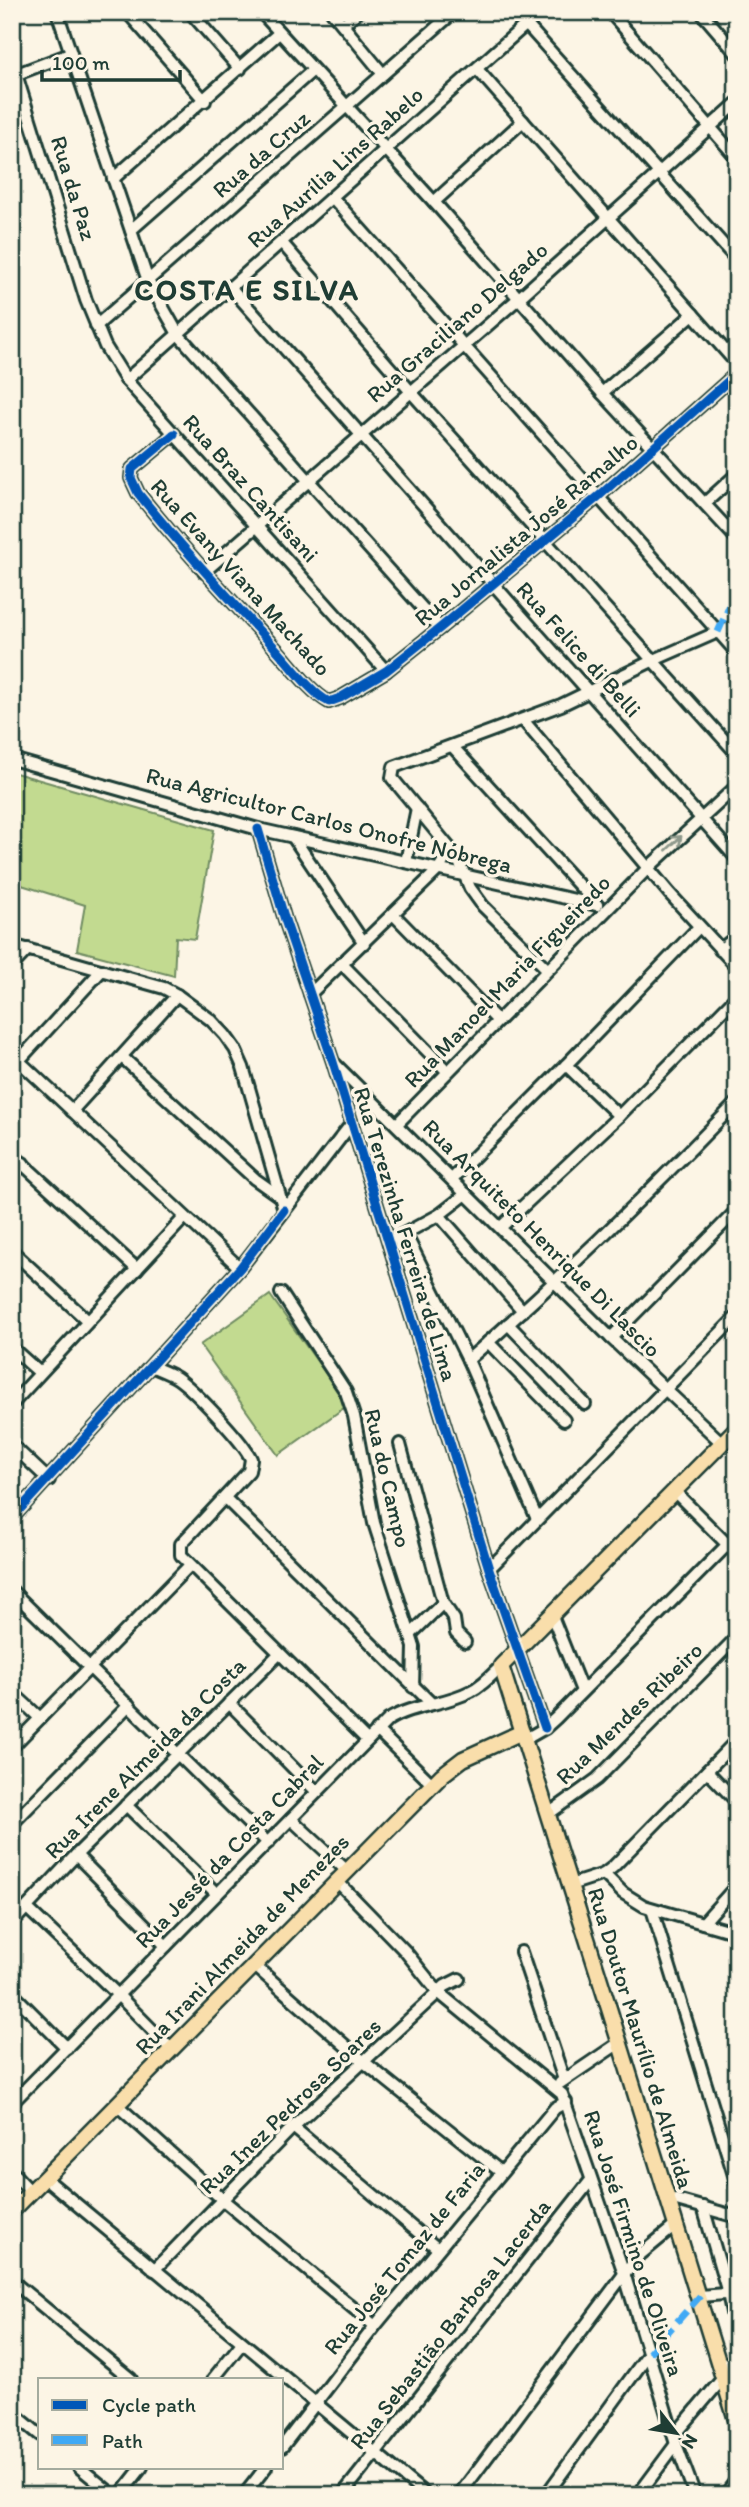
<svg xmlns="http://www.w3.org/2000/svg" width="749" height="2507" font-family="Itim,sans-serif">
	<style>
		.green { fill: #c2da90; stroke: #708c62; stroke-width: 2 }
		.lines { fill: none; stroke-linecap: round; stroke-linejoin: round }
		.minor-casing { stroke: #1f3d34; stroke-width: 16 }
		.major-casing { stroke: #1f3d34; stroke-width: 19 }
		.minor { stroke: #fcf5e5; stroke-width: 10 }
		.major { stroke: #f9deab; stroke-width: 14 }
		.quiet { stroke: #3fa9f5; stroke-width: 7; stroke-dasharray: 14 7; stroke-linecap: butt }
		.cycleway-casing { stroke: #fcf5e5; stroke-width: 13 }
		.cycleway { stroke: #0057b8; stroke-width: 9 }
		.oneway { stroke: #8e998c }
		.labels { text-anchor: middle; stroke-width: 7; stroke-linejoin: round; paint-order: stroke }
		.street-label { font-size: 23px; fill: #1f3d34; stroke: #fcf5e5 }
		.district-label { font-size: 30px; font-weight: bold; letter-spacing: 2px; fill: #1f3d34; stroke: #fcf5e5 }
	</style>
	<rect width="100%" height="100%" fill="#fcf5e5"/>
	<filter id="ink" filterUnits="userSpaceOnUse"><feTurbulence type="fractalNoise" baseFrequency=".0143" numOctaves="2"/><feDisplacementMap in="SourceGraphic" scale="14" xChannelSelector="R" yChannelSelector="G"/><feConvolveMatrix kernelMatrix="1 2 1 2 8 2 1 2 1" color-interpolation-filters="sRGB"/></filter>
	<g filter="url(#ink)">
		<g class="green">
			<polygon points="12,772 214,830 195,939 176,937 174,976 77,950 85,905 12,882"/>
			<polygon points="270,1295 348,1405 278,1455 200,1345"/>
		</g>
		<g class="lines">
			<g class="minor-casing">
				<g id="minor">
					<polyline points="57,12 148,281 178,334 440,628"/>
					<polyline points="127,12 205,101"/>
					<polyline points="190,12 240,69"/>
					<polyline points="261,12 434,202 602,393 737,539"/>
					<polyline points="332,12 383,74"/>
					<polyline points="610,12 737,158"/>
					<polyline points="701,12 737,54"/>
					<polyline points="343,24 358,12"/>
					<polyline points="526,24 737,260"/>
					<polyline points="12,61 86,300 105,346 126,380 386,671"/>
					<polyline points="477,69 737,364"/>
					<polyline points="17,74 70,54"/>
					<polyline points="113,179 279,33"/>
					<polyline points="332,197 737,653"/>
					<polyline points="434,202 523,121"/>
					<polyline points="131,230 312,71"/>
					<polyline points="282,243 411,392 737,754"/>
					<polyline points="231,288 737,859"/>
					<polyline points="96,326 454,12"/>
					<polyline points="126,380 540,12"/>
					<polyline points="602,393 693,314"/>
					<path d="M174,434l-42,35 -1,9 7,15c43,54 91,105 138,156 14,15 35,44 53,53l11,-4 46,-27 54,-43 159,-132 138,-123"/>
					<polyline points="705,503 737,474"/>
					<polyline points="204,572 519,298 737,103"/>
					<polyline points="523,720 670,894 737,967"/>
					<polyline points="453,747 597,905"/>
					<polyline points="12,759 258,829 597,905"/>
					<polyline points="258,829 285,920 333,1062 489,1569 545,1728"/>
					<polyline points="293,837 364,943"/>
					<polyline points="406,862 417,808"/>
					<polyline points="394,915 498,1021"/>
					<polyline points="12,945 164,988 177,995 211,1020 225,1035 235,1049 243,1067 284,1210"/>
					<polyline points="720,950 737,936"/>
					<polyline points="342,964 447,1071"/>
					<polyline points="12,966 28,949"/>
					<polyline points="547,969 483,906 470,888 457,857 392,778 394,767 561,705 654,660 718,632 737,626"/>
					<polyline points="310,994 438,870 451,849"/>
					<polyline points="122,1057 255,1179 279,1196"/>
					<polyline points="19,1061 240,1268"/>
					<polyline points="335,1064 611,1338 722,1443"/>
					<polyline points="566,1065 619,1116"/>
					<polyline points="12,1068 102,970"/>
					<polyline points="72,1111 177,995"/>
					<polyline points="397,1124 648,868 737,786"/>
					<polyline points="12,1154 137,1269"/>
					<polyline points="12,1175 23,1163"/>
					<polyline points="452,1179 566,1065 699,927"/>
					<polyline points="439,1215 523,1311"/>
					<polyline points="501,1227 619,1116 737,996"/>
					<polyline points="406,1235 468,1360 537,1519"/>
					<polyline points="389,1242 439,1215 466,1194"/>
					<polyline points="12,1251 88,1321"/>
					<polyline points="281,1293 346,1392 354,1416 374,1523 414,1647 413,1687"/>
					<polyline points="508,1324 585,1404"/>
					<polyline points="611,1338 737,1210"/>
					<polyline points="488,1342 564,1420"/>
					<polyline points="12,1348 40,1373"/>
					<path d="M468,1360c93,-82 182,-168 269,-258"/>
					<path d="M151,1366c9,4 18,7 26,12 16,11 66,63 74,81l-2,12 -68,73v11l185,184"/>
					<polyline points="12,1404 184,1218"/>
					<polyline points="400,1444 443,1603 411,1634"/>
					<polyline points="12,1445 49,1480"/>
					<polyline points="674,1491 737,1554"/>
					<polyline points="225,1498 431,1703"/>
					<polyline points="12,1518 240,1268 352,1123"/>
					<polyline points="489,1569 737,1316"/>
					<polyline points="12,1591 268,1843"/>
					<polyline points="443,1603 454,1619 456,1633 465,1642"/>
					<polyline points="552,1616 582,1691"/>
					<polyline points="12,1692 40,1718"/>
					<polyline points="229,1703 317,1792"/>
					<polyline points="377,1730 432,1784"/>
					<polyline points="524,1740 545,1728 556,1718 737,1535"/>
					<polyline points="12,1747 190,1565"/>
					<polyline points="707,1771 737,1802"/>
					<polyline points="126,1805 217,1894"/>
					<polyline points="547,1815 597,1779 737,1637"/>
					<polyline points="291,1819 346,1870"/>
					<polyline points="12,1824 129,1705"/>
					<polyline points="76,1855 166,1946"/>
					<polyline points="604,1874 623,1893 644,1906 737,1933"/>
					<polyline points="336,1880 405,1951 438,1992 562,2094 624,2273 676,2444 695,2495"/>
					<polyline points="570,1885 604,1874 613,1867 737,1740"/>
					<polyline points="27,1908 118,1995 172,2050"/>
					<polyline points="652,1909 737,2185"/>
					<polyline points="12,1923 76,1855 279,1654"/>
					<polyline points="703,1923 737,1885"/>
					<polyline points="521,1952 564,2080"/>
					<polyline points="255,1966 364,2062 501,2172"/>
					<polyline points="12,1993 67,2048"/>
					<polyline points="560,2083 619,2043"/>
					<path d="M12,2103l376,-383c26,-16 57,-15 83,-29 12,-6 21,-16 30,-25"/>
					<polyline points="117,2105 223,2200 375,2326"/>
					<polyline points="293,2127 438,2249"/>
					<polyline points="12,2172 31,2192"/>
					<polyline points="45,2178 426,2495"/>
					<polyline points="666,2197 737,2217"/>
					<polyline points="703,2207 728,2293 737,2337"/>
					<polyline points="154,2270 293,2127 445,1986 459,1979"/>
					<polyline points="12,2281 131,2379"/>
					<polyline points="700,2296 737,2293"/>
					<polyline points="719,2361 737,2368"/>
					<polyline points="213,2379 242,2343"/>
					<polyline points="12,2412 40,2435"/>
					<polyline points="674,2436 723,2378"/>
					<polyline points="282,2447 375,2326 555,2108 566,2102"/>
					<polyline points="79,2467 113,2495"/>
					<polyline points="120,2495 142,2467"/>
					<polyline points="244,2495 266,2467"/>
					<polyline points="342,2495 591,2180"/>
					<polyline points="459,2495 636,2258 676,2225"/>
					<polyline points="546,2495 649,2353"/>
					<polyline points="638,2495 676,2444"/>
					<polyline points="725,2495 737,2479"/>
				</g>
			</g>
			<g class="major-casing">
				<g id="major">
					<path d="M737,1428l-236,238c80,252 159,504 236,757"/>
					<polyline points="12,2211 442,1775 463,1759 522,1732"/>
				</g>
			</g>
			<use href="#minor" class="minor"/>
			<use href="#major" class="major"/>
			<g class="quiet">
				<polyline points="718,632 737,589"/>
				<polyline points="649,2353 700,2296"/>
			</g>
			<g class="cycleway-casing">
				<g id="cycleway">
					<path d="M174,434l-42,35 -1,9 7,15c43,54 91,105 138,156 14,15 35,44 53,53l11,-4 46,-27 54,-43 159,-132 138,-123"/>
					<polyline points="258,829 285,920 333,1062 489,1569 545,1728"/>
					<polyline points="12,1518 240,1268 284,1210"/>
				</g>
			</g>
			<use href="#cycleway" class="cycleway"/>
		</g>
		<defs><path id="oneway-shaft" d="M-6 0H5M1.5-3L5.5 0L1.5 3" fill="none" stroke-width="1.6" stroke-linecap="round" stroke-linejoin="round" transform="scale(1.75)"/></defs>
		<use class="oneway" href="#oneway-shaft" transform="translate(674 843) rotate(-43)"/>
	</g>
	<g class="labels">
		<g class="street-label">
			<text transform="translate(261 154) rotate(-41)" y="8">Rua da Cruz</text>
			<text transform="translate(335 167) rotate(-42)" y="8">Rua Aurília Lins Rabelo</text>
			<text transform="translate(74 188) rotate(73)" y="8">Rua da Paz</text>
			<text transform="translate(457 322) rotate(-41)" y="8">Rua Graciliano Delgado</text>
			<text transform="translate(251 488) rotate(48)" y="8">Rua Braz Cantisani</text>
			<text transform="translate(526 530) rotate(-40)" y="8">Rua Jornalista José Ramalho</text>
			<text transform="translate(241 577) rotate(48)" y="8">Rua Evany Viana Machado</text>
			<text transform="translate(579 649) rotate(48)" y="8">Rua Felice di Belli</text>
			<text transform="translate(329 820) rotate(14)" y="8">Rua Agricultor Carlos Onofre Nóbrega</text>
			<text transform="translate(507 981) rotate(-46)" y="8">Rua Manoel Maria Figueiredo</text>
			<text transform="translate(406 1234) rotate(73)" y="8">Rua Terezinha Ferreira de Lima</text>
			<text transform="translate(542 1238) rotate(45)" y="8">Rua Arquiteto Henrique Di Lascio</text>
			<text transform="translate(388 1478) rotate(77)" y="8">Rua do Campo</text>
			<text transform="translate(629 1713) rotate(-44)" y="8">Rua Mendes Ribeiro</text>
			<text transform="translate(145 1758) rotate(-45)" y="8">Rua Irene Almeida da Costa</text>
			<text transform="translate(229 1851) rotate(-46)" y="8">Rua Jessé da Costa Cabral</text>
			<text transform="translate(242 1944) rotate(-46)" y="8">Rua Irani Almeida de Menezes</text>
			<text transform="translate(641 2038) rotate(73)" y="8">Rua Doutor Maurílio de Almeida</text>
			<text transform="translate(290 2106) rotate(-44)" y="8">Rua Inez Pedrosa Soares</text>
			<text transform="translate(634 2243) rotate(72)" y="8">Rua José Firmino de Oliveira</text>
			<text transform="translate(404 2258) rotate(-51)" y="8">Rua José Tomaz de Faria</text>
			<text transform="translate(450 2324) rotate(-52)" y="8">Rua Sebastião Barbosa Lacerda</text>
		</g>
		<g class="district-label">
			<text x="247" y="300">COSTA E SILVA</text>
		</g>
	</g>
	<rect width="749" height="2507" fill="none" stroke="#fcf5e5" stroke-width="42"/>
	<rect x="21" y="21" width="707" height="2465" fill="none" stroke="#1f3d34" stroke-width="2.5" filter="url(#ink)"/>
	<rect x="38" y="2378" width="245" height="91" fill="#fcf5e5" stroke="#a4ab9e" stroke-width="2"/>
	<rect x="52" y="2400" width="35" height="10" fill="#0057b8" stroke="#a4ab9e" stroke-width="2"/>
	<text x="102" y="2412" font-size="21" fill="#1f3d34">Cycle path</text>
	<rect x="52" y="2435" width="35" height="10" fill="#3fa9f5" stroke="#a4ab9e" stroke-width="2"/>
	<text x="102" y="2448" font-size="21" fill="#1f3d34">Path</text>
	<g transform="translate(676 2433) rotate(121)" stroke="#fcf5e5" stroke-width="5" paint-order="stroke">
	<path d="M0-5L12 26L0 18L-12 26Z" fill="#1f3d34"/>
	<text y="-10" font-size="19" font-weight="bold" text-anchor="middle" fill="#1f3d34">N</text>
	</g>
	<path d="M42 70v10h138v-10" fill="none" stroke="#1f3d34" stroke-width="3.5"/>
	<text x="52" y="70" font-size="21" fill="#1f3d34" stroke="#fcf5e5" stroke-width="5" paint-order="stroke">100 m</text>
</svg>
